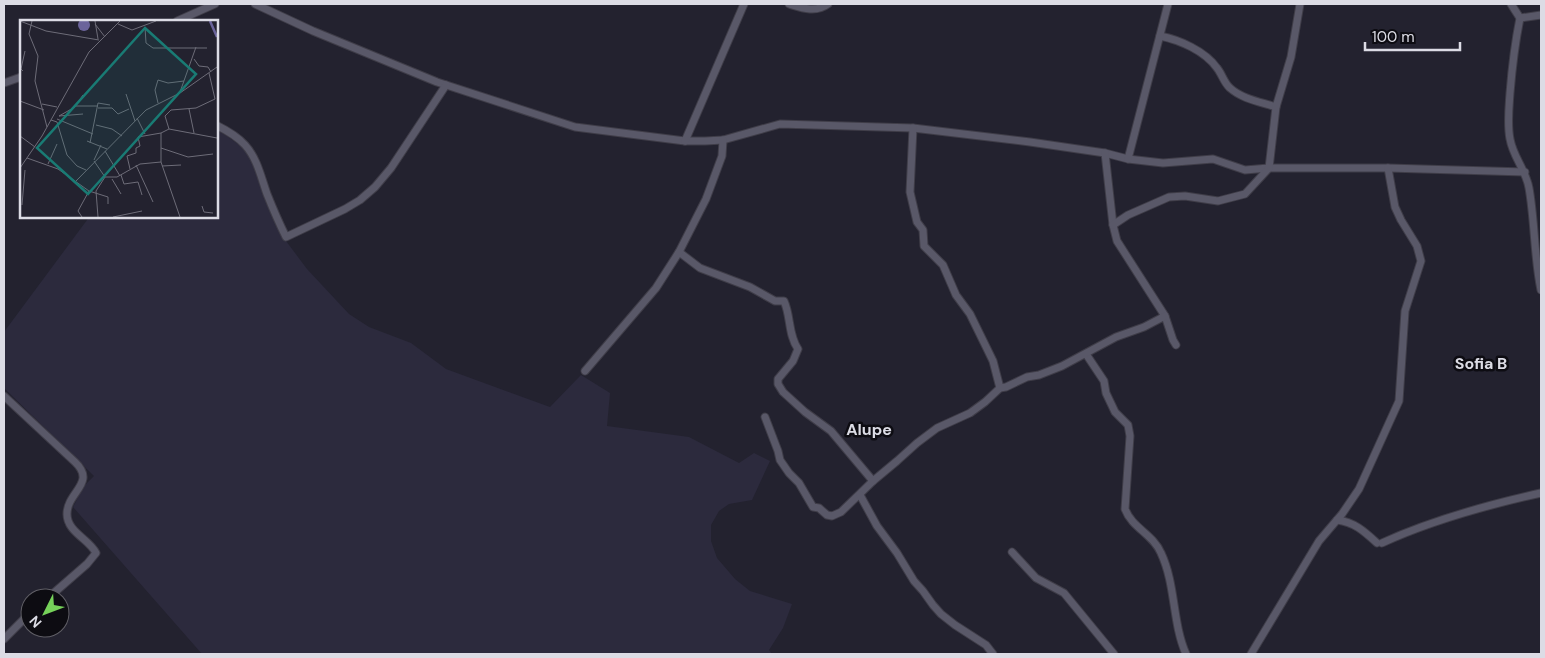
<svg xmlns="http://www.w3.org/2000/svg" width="1545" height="658" font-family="'DM Sans',sans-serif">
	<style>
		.built { fill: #2c2a3d }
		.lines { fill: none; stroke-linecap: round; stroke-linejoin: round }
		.street-casing { stroke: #3f3d48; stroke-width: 9 }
		.street { stroke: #595868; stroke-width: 7 }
		.labels { text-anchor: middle; stroke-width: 5; stroke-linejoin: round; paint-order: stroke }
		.quarter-label { font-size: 16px; font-weight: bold; fill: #dcdce5; stroke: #0d0c12 }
		.inset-river { fill: none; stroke: #6b649b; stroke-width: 2.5 }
		.inset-road { fill: none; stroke: #6d6c78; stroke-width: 1 }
		.view { fill: #197b74; fill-opacity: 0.15; stroke: #197b74; stroke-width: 2.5 }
		.inset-edge { fill: none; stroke: #dcdce5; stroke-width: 2.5 }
	</style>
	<rect width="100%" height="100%" fill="#23222f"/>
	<polygon class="built" points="216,128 238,144 246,152 251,160 271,213 283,237 307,269 349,314 369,327 411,343 446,369 550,407 581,375 610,393 607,426 689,437 739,463 754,453 770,461 752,500 729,504 719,511 711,525 711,541 717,558 735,579 750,591 792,604 783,628 769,650 772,654 202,654 73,507 84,486 94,476 4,388 4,332 90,216 216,216"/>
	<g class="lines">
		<g class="street-casing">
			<g id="street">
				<polyline points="255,4 313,31 437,82 575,127 685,141 705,141 723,140 780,124 913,128 1030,142 1105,153 1128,159 1163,163 1213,159 1245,170 1269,168 1388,168 1525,172"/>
				<path d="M789,4c13,4 27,9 39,0"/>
				<path d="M1511,4l9,14c-5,25 -8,50 -10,75 -1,15 -3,31 0,46 3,18 16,31 19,49 6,34 5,69 12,102"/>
				<polyline points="1520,18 1541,15"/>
				<polyline points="177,21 215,4"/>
				<path d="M1160,36c20,4 45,15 57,32 5,6 7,15 13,20 12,11 31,14 46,19"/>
				<polyline points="4,83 21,77"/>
				<path d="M216,125c10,5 21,11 29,20 12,13 16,32 22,49 6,15 12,29 19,43l59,-28 15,-9 15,-13 16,-19 55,-83"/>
				<polyline points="913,128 910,192 917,222 923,230 924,246 943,265 956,295 970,314 993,361 1000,388"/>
				<polyline points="685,141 744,4"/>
				<polyline points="1105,153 1113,225 1117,241 1165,316 1173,340 1176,345"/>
				<polyline points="1128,159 1168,4"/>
				<polyline points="1113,225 1128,215 1169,197 1185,196 1218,201 1245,194 1269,168 1276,107 1291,57 1300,4"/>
				<path d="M679,252l21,16 50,19 25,14h9c7,15 4,34 14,48l-5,12 -15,18v5l5,8 22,20 26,19 42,50"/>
				<path d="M1086,354l18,27 2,12 9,19 13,13 2,11 -5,73c7,19 28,25 36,44 15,32 11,69 25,101"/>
				<polyline points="585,371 656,288 679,252 706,199 722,156 723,140"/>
				<path d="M4,396l71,66c22,21 -8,30 -8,52 0,18 22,25 29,39l-9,11 -39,34"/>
				<polyline points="765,417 778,451 780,460 789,473 799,483 813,507 819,508 827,515 832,516 841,512 873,481 897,461 917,443 937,428 970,413 985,402 1000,388 1006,387 1027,377 1039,375 1062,366 1116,337 1144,327 1165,316"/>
				<polyline points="860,495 877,526 897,553 914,581 923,591 933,605 941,614 955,625 986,645 993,654"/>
				<path d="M1337,520c17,2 27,11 40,23"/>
				<path d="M1382,543c50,-23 105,-38 159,-50"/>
				<polyline points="1012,552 1036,578 1064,593 1114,654"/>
				<polyline points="4,639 30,613"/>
				<polyline points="1251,654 1319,541 1342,514 1359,489 1399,401 1405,311 1421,261 1417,246 1401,220 1395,207 1388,168"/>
			</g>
		</g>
		<use href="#street" class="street"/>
	</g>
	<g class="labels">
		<g class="quarter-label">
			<text x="1481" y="369">Sofia B</text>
			<text x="869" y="435">Alupe</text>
		</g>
	</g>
	<g transform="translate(20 20)">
		<rect width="198" height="198" fill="#23222f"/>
		<path d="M58 5a6 6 0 1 1 12 0a6 6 0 1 1-12 0Z" fill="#6b649b"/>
		<path class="inset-river" d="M190,1l7,16"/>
		<path class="inset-road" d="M0,1l26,10 53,9M12,1l-3,13 9,22 -3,25 12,46M75,1l3,18M75,4l10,13M98,4l14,6 24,-9M125,7l1,16 7,5h54M174,39l5,7 9,1 3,5M3,51l-2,-2 4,-18M160,72l16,-45M106,74l9,27M0,81l24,9M138,83l-3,-13 3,-10 10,3 16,-2M22,84l15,3M56,86h22M78,88h14l6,6 11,-5M169,89l5,24M39,96l16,-9 8,-12M39,96l24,-2M117,98l8,16M37,99l36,15M31,100l6,2 10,33 10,11 9,4M76,105l16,4 10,7M149,109l-4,-13 6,-6 25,-2 19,-9 -6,-26M0,116l15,11M67,121l20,8M70,123l8,-40 12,2M141,128l27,9 25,-3M85,131l15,25M7,138l31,11 31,22 19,6v7M74,140l7,-15M74,141l11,16M28,144l9,-20M116,145l17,37M142,146l19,-1M0,148l22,-32 47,-84 31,-31M110,149l-3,-13 9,-3v-5l4,-2 -2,-9 23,-4M101,155l3,9 14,-2 4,13M92,159l9,15M56,161l70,-71 34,-17 37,-26M2,185l3,-35M182,186l2,6 9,1M62,197l-4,-6 11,-20M78,197l-2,-26 9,-14h12l23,-13 21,-2M93,197l29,-6M160,197l-19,-55v-29l8,-4 48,9"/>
		<path class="view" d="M125,8l51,46 -108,120 -51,-46z"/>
		<rect width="198" height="198" class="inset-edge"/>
	</g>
	<rect width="1545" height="658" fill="none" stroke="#dcdce5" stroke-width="10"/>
	<g transform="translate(45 613) rotate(228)"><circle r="24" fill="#0d0c12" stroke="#605f66"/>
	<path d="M0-4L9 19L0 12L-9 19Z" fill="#76d25a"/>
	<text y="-8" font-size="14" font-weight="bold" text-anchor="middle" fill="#dcdce5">N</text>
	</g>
	<path d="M1365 42v8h95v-8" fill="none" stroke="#dcdce5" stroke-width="2.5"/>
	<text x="1372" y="42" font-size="15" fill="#dcdce5" stroke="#0d0c12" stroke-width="4" paint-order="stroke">100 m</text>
</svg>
